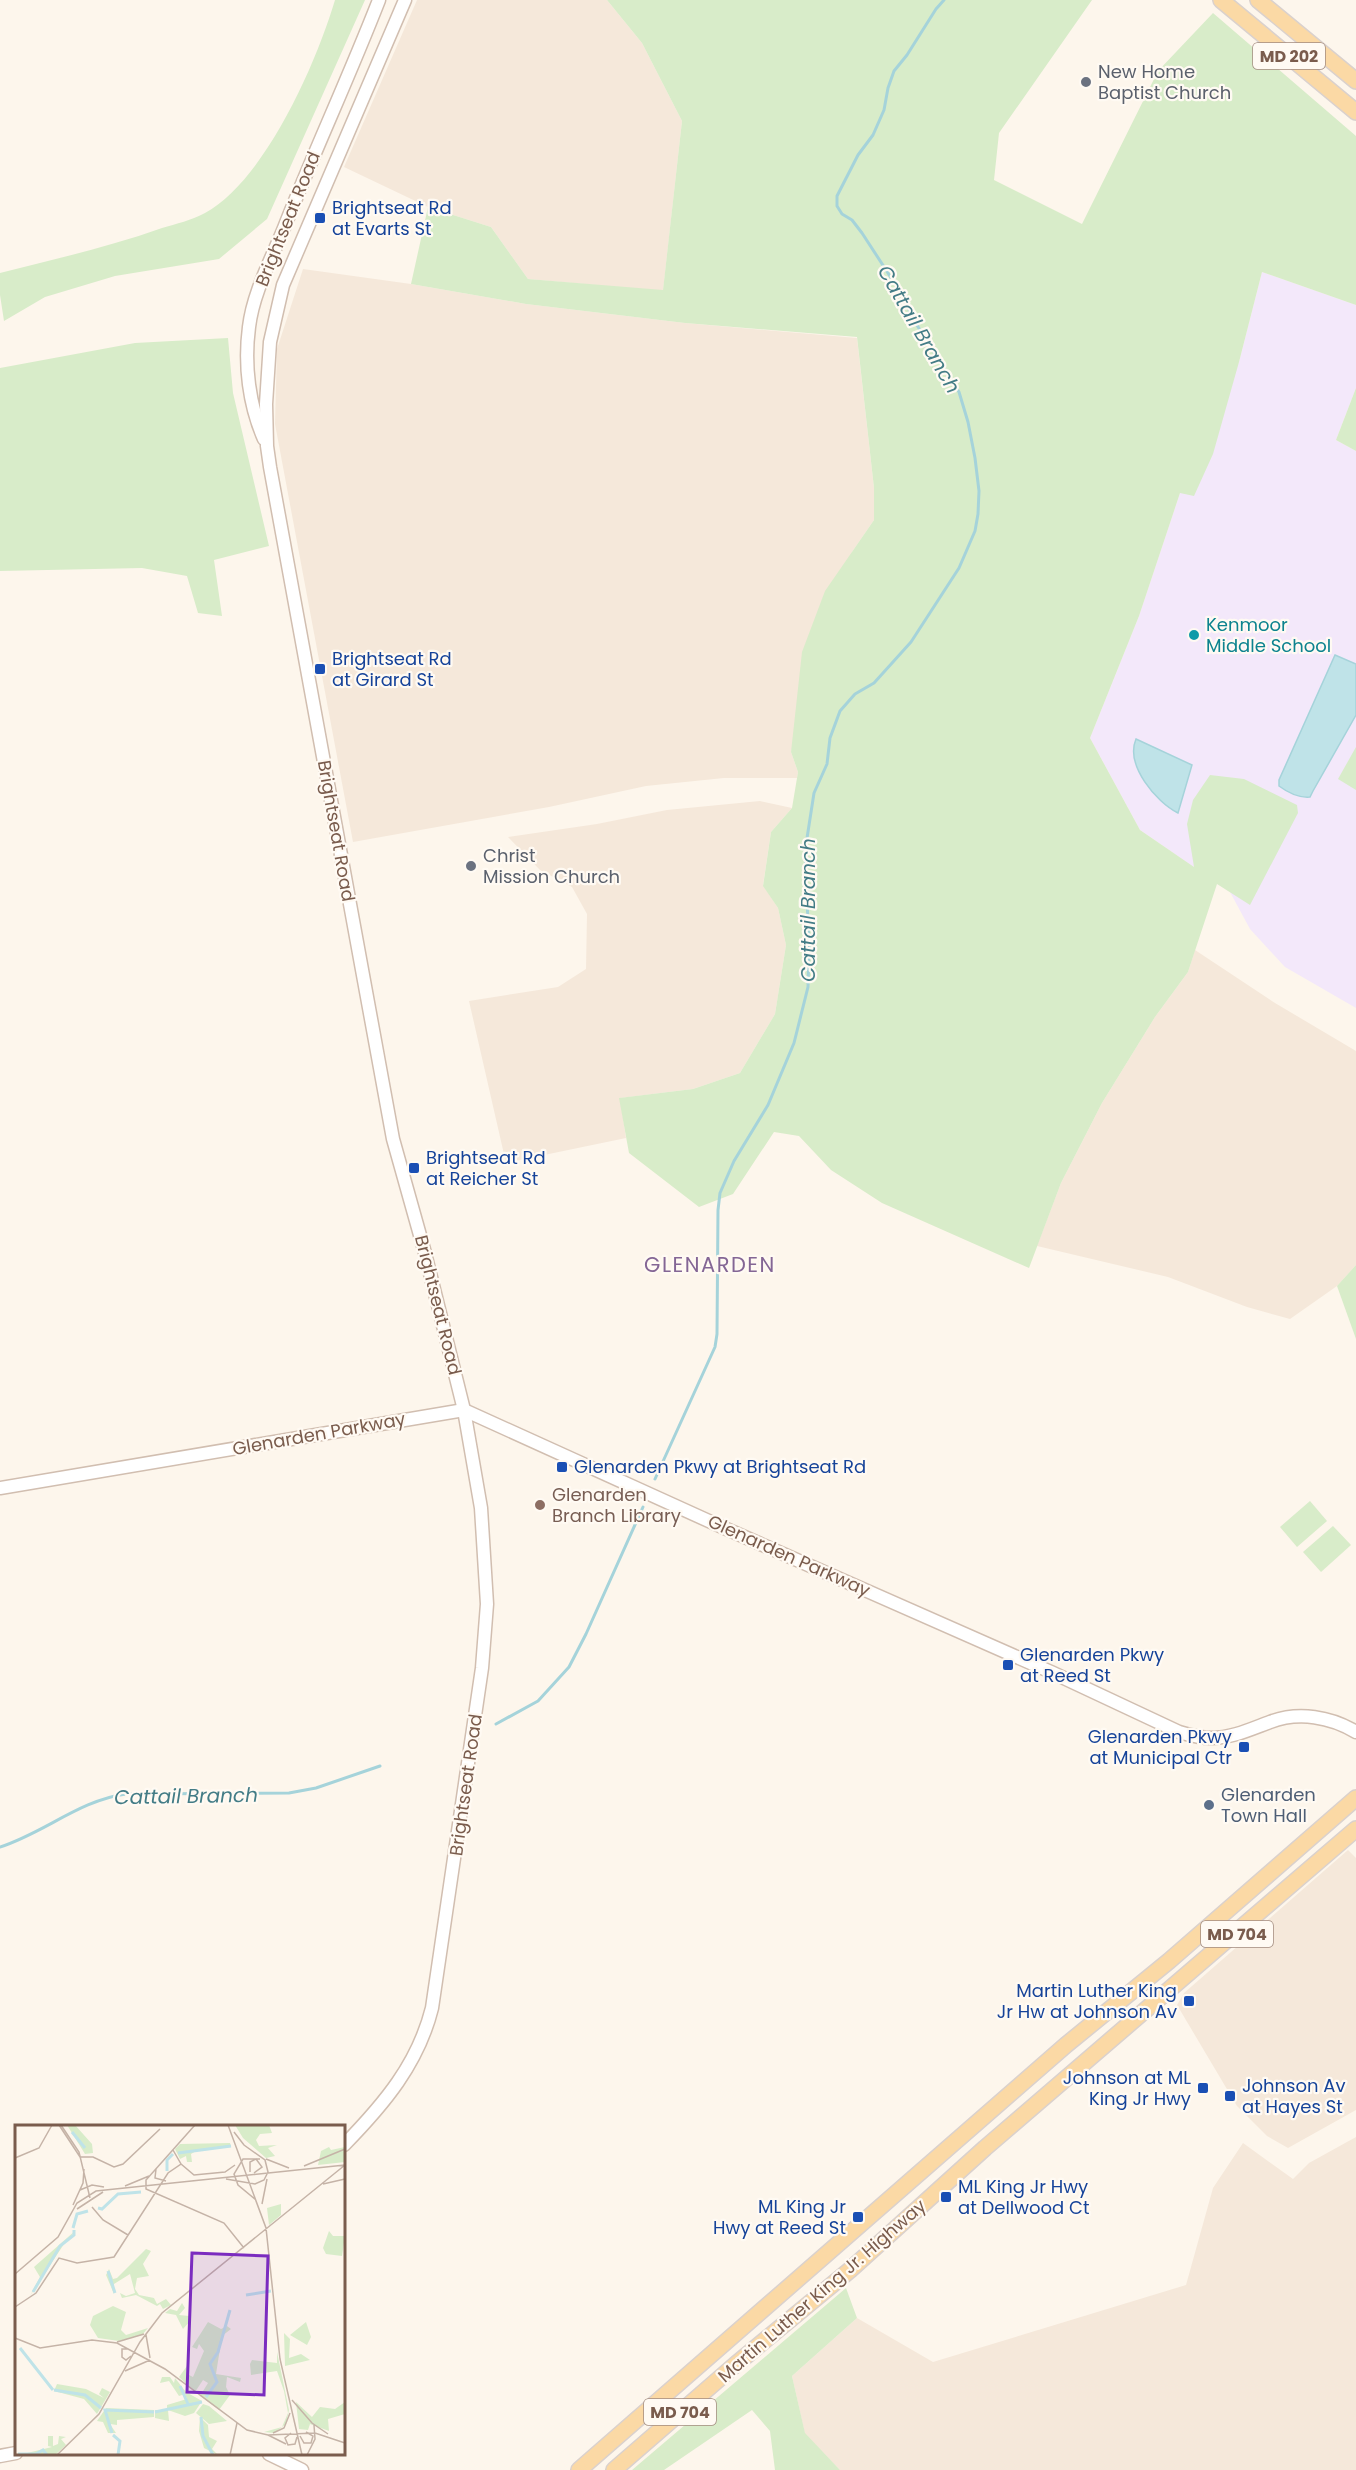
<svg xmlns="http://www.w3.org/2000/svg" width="1356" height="2470" font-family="Poppins,sans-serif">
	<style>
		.residential { fill: #f5e8da }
		.education { fill: #f3e8fa }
		.green { fill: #d8ecc9 }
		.water { fill: #bfe3e8; stroke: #a5d3da; stroke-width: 1.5 }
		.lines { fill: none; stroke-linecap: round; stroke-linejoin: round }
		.stream { stroke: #a5d3da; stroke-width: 3 }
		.tertiary-casing { stroke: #d1beb0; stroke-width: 15 }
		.primary-casing { stroke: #dad1cd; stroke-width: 18 }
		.tertiary { stroke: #fff; stroke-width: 12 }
		.primary { stroke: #fbd9a5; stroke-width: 15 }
		.worship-dot { fill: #6b7280; stroke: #fffaf3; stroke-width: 2 }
		.transit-dot { fill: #1a4fb4; stroke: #fffaf3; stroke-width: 2 }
		.culture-dot { fill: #0f9aa8; stroke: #fffaf3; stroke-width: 2 }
		.education-dot { fill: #8d6e63; stroke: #fffaf3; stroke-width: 2 }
		.service-dot { fill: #5c6f8a; stroke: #fffaf3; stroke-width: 2 }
		.labels { text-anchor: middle; stroke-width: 4.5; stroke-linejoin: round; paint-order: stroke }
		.shield { fill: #fffaf3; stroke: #a28b7f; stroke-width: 1.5 }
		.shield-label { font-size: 16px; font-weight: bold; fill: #7a5c4d }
		.worship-label { font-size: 18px; fill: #5b616d; stroke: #fffaf3; text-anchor: start }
		.transit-label { font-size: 18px; fill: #164399; stroke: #fffaf3; text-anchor: start }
		.street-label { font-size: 18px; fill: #7a5c4d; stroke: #fffaf3 }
		.culture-label { font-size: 18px; fill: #0d838f; stroke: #fffaf3; text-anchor: start }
		.education-label { font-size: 18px; fill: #785e54; stroke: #fffaf3; text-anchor: start }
		.service-label { font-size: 18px; fill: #4e5e75; stroke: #fffaf3; text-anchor: start }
		.water-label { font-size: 20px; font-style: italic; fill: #437c86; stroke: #fffaf3 }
		.quarter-label { font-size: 21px; letter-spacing: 1.5px; fill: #846695; stroke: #fffaf3 }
		.inset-river { fill: none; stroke: #bfe3e8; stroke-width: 3 }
		.inset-road { fill: none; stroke: #c5b3a7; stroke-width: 1.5 }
		.view { fill: #7b2cbf; fill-opacity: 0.15; stroke: #7b2cbf; stroke-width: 3 }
		.inset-edge { fill: none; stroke: #7a5c4d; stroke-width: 3 }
	</style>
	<rect width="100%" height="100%" fill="#fdf6ec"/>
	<g class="residential">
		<polygon points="417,0 607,0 642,43 682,121 663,291 528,279 491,227 428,207 344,167"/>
		<polygon points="303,269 411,284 526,304 685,323 857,338 874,488 874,520 852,552 791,752 798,772 797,778 724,778 646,786 549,807 353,842 275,424 277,349"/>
		<polygon points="760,801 792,808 771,832 763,885 778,908 786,945 775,1014 740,1073 693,1089 620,1098 626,1138 506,1163 469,1001 558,987 586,969 587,914 572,887 540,870 508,837 597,824 667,810"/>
		<polygon points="1195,950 1275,1003 1356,1051 1356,1265 1337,1286 1290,1319 1247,1307 1168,1277 1037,1246 1061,1183 1102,1103 1155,1017 1188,972"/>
		<polygon points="1348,1850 1356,1858 1356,2110 1288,2148 1267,2136 1237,2106 1177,2005 1184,1993"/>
		<polygon points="1356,2137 1356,2470 840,2470 805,2434 792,2376 857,2318 933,2362 1186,2285 1213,2188 1243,2143 1293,2179 1309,2163"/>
	</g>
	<polygon class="education" points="1262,272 1356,305 1356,388 1336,440 1356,451 1356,1008 1285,967 1250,929 1230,892 1140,830 1090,738 1139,616 1180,493 1239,362"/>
	<g class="green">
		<path d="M335,0h30l-98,219 -48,40 -104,17 -70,21 -41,24 -4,-26v-22c55,-14 109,-26 162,-45 14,-4 30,-8 43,-15 60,-33 111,-149 130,-213z"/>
		<polygon points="607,0 1092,0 999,133 994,180 1082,224 1158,71 1213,13 1356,136 1356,305 1262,272 1239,362 1213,454 1194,496 1180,493 1139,616 1090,738 1140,830 1194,867 1187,824 1193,800 1210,775 1244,779 1297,805 1298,813 1250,905 1217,884 1188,972 1155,1017 1102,1103 1061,1183 1029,1268 882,1203 831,1170 799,1136 774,1132 733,1194 699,1207 629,1153 619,1098 693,1089 740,1073 775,1014 786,945 778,908 763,886 771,832 792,808 798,772 791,752 802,652 825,591 874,520 874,488 857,337 685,323 526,304 411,284 428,207 491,227 528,279 663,290 682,121 642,43"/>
		<polygon points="228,338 233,393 269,546 214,560 222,616 198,613 187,576 142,568 0,571 0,368 135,343"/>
		<polygon points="1356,388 1356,451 1336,440"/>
		<polygon points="1356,747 1356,790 1338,779"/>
		<polygon points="1356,1265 1356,1339 1337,1286"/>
		<polygon points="1310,1501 1327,1521 1297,1547 1280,1527"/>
		<polygon points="1333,1526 1351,1545 1321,1572 1303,1552"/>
		<polygon points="846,2288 857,2318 792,2376 805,2433 840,2470 775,2470 770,2431 752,2410 664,2470 632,2470"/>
	</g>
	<g class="water">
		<path d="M1335,655l21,9v51l-43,76 -3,6c-11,1 -23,-5 -31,-11v-6z"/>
		<path d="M1136,739l56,26 -14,48c-22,-11 -53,-48 -42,-74z"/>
	</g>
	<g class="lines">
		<g class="stream">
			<polyline points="655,1479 715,1347 717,1334 718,1210 720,1193 734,1161 768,1105 794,1043 808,987 809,947 805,851 814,793 827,764 830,738 840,711 855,694 874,683 911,642 959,568 975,531 978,514 979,491 975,458 968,422 959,392 915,322 901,293 862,233 852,220 842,214 837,206 837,196 858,155 873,135 884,110 888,88 894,71 907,55 936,9 944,0"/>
			<polyline points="496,1724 538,1701 569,1667 586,1634 643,1507"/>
			<path d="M0,1847c44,-14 80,-47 126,-53l163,-1 27,-5 64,-22"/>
		</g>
		<g class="tertiary-casing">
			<g id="tertiary">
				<path d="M264,439c-15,-34 -20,-74 -15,-112 4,-34 22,-67 35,-99 30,-76 65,-151 95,-228"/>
				<path d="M0,1488l464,-78 258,117 329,145 128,60c10,3 21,6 32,6 21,0 40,-9 59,-16 29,-11 61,-5 86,10"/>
				<path d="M344,2145c40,-41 74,-81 88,-137l50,-340 5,-64 -6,-96 -17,-98 -39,-157 -32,-114 -123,-672 -3,-21 -1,-42 4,-62 13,-57 122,-285"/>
				<polyline points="269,2454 302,2470"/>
				<polyline points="0,2456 16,2453"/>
			</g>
		</g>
		<g class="primary-casing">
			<g id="primary">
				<polyline points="1221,0 1356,112"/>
				<polyline points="1258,0 1356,81"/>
				<polyline points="579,2470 1066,2045 1169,1961 1356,1798"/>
				<polyline points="614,2470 735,2365 850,2270 985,2148 1356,1829"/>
			</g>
		</g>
		<use href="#tertiary" class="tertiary"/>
		<use href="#primary" class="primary"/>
	</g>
	<g class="worship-dot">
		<circle cx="1086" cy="82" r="6"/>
		<circle cx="471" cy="866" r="6"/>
	</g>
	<g class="transit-dot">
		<rect x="314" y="212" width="12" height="12" rx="3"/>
		<rect x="314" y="663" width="12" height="12" rx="3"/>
		<rect x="408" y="1162" width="12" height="12" rx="3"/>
		<rect x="556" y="1461" width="12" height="12" rx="3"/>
		<rect x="1002" y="1659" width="12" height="12" rx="3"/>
		<rect x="1238" y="1741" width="12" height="12" rx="3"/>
		<rect x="1183" y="1995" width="12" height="12" rx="3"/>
		<rect x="1197" y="2082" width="12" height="12" rx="3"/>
		<rect x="1224" y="2090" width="12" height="12" rx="3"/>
		<rect x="940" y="2191" width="12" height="12" rx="3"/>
		<rect x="852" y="2211" width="12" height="12" rx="3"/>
	</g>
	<circle class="culture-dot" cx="1194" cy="635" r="6"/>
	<circle class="education-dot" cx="540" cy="1505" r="6"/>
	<circle class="service-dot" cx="1209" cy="1805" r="6"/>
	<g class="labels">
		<g class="shield">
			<rect x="1253" y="43" width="72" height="26" rx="4.5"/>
			<rect x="1201" y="1921" width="72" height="26" rx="4.5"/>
			<rect x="644" y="2399" width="72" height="26" rx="4.5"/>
		</g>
		<g class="shield-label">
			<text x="1289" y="62">MD 202</text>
			<text x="1237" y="1940">MD 704</text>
			<text x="680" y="2418">MD 704</text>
		</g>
		<g class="worship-label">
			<text x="1098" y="78">New Home<tspan x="1098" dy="21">Baptist Church</tspan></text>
			<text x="483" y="862">Christ<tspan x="483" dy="21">Mission Church</tspan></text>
		</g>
		<g class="transit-label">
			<text x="332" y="214">Brightseat Rd<tspan x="332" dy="21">at Evarts St</tspan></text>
			<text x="332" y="665">Brightseat Rd<tspan x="332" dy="21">at Girard St</tspan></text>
			<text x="426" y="1164">Brightseat Rd<tspan x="426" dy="21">at Reicher St</tspan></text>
			<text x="574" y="1473">Glenarden Pkwy at Brightseat Rd</text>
			<text x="1020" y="1661">Glenarden Pkwy<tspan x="1020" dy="21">at Reed St</tspan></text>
			<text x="1232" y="1743" text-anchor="end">Glenarden Pkwy<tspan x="1232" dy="21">at Municipal Ctr</tspan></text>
			<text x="1177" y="1997" text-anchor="end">Martin Luther King<tspan x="1177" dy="21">Jr Hw at Johnson Av</tspan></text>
			<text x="1191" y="2084" text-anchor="end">Johnson at ML<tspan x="1191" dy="21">King Jr Hwy</tspan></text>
			<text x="1242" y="2092">Johnson Av<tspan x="1242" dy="21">at Hayes St</tspan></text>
			<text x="958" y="2193">ML King Jr Hwy<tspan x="958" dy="21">at Dellwood Ct</tspan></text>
			<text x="846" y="2213" text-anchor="end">ML King Jr<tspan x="846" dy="21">Hwy at Reed St</tspan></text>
		</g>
		<g class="street-label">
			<text transform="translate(288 219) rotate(-68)" y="6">Brightseat Road</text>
			<text transform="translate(336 831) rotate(80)" y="6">Brightseat Road</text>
			<text transform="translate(438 1305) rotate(76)" y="6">Brightseat Road</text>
			<text transform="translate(319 1434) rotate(-10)" y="6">Glenarden Parkway</text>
			<text transform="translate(789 1556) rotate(24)" y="6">Glenarden Parkway</text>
			<text transform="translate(466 1785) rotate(-82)" y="6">Brightseat Road</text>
			<text transform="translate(822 2291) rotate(-41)" y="6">Martin Luther King Jr. Highway</text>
		</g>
		<g class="culture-label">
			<text x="1206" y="631">Kenmoor<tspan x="1206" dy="21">Middle School</tspan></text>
		</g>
		<g class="education-label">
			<text x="552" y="1501">Glenarden<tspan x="552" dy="21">Branch Library</tspan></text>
		</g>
		<g class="service-label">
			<text x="1221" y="1801">Glenarden<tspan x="1221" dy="21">Town Hall</tspan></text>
		</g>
		<g class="water-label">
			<text transform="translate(919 329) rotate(60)" y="7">Cattail Branch</text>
			<text transform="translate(808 910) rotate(-90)" y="7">Cattail Branch</text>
			<text transform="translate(186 1796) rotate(-1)" y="7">Cattail Branch</text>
		</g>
		<g class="quarter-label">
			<text x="710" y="1272">GLENARDEN</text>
		</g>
	</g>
	<g transform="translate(15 2125)">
		<rect width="330" height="330" fill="#fdf6ec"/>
		<path d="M52,0h8l17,19 1,9 -8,1zM220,0h34l3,8 -12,1 -4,6 3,6 18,-1 -9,3 7,8 -9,2 -23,-20zM215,18l1,4 -35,4 -5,3 1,8h-5l-1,-6 -6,3 -5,-10 5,-5zM314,22l2,3 14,-3v15l-27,3 3,-14zM266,79v11l-12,10 -2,-17zM61,105l-12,14 -34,52 10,-19 -6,-10zM314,106l4,5h12l-3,20 -16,-2 -3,-6zM131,124l5,2 -8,13 6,12 -12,2 -2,11 4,6 15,3 3,6 9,-5 5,6 -8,4 -3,-5 -3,2 -21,-11 -14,3 -2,-5 6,3 9,-3 -5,-19 -16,10v10l-8,-19 3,-6 4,10 4,-1zM167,178l3,5 -6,7 10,1 2,4 -8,9 -7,-14 -11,-2 5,-4 7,2zM98,181l13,6 -5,18 5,5 22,-7 -6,7 -23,6 -21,-3 -8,-13 3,-9zM193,197l13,7 6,-3 4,3 -9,7 -6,38 25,4 -1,4 -13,-5 -1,10 4,8 -11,15 -19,-14 8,-13 -5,-3 -8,12 -16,-15 8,-11v8l6,3 11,-26 -5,-7 -2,5 -5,-2zM291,197l5,15 -4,8 -17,-10zM269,208l6,6 -1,19 12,-4 9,6 -25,6zM262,227l12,58 -3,14 -12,9 -10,-1 18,-5 6,-14 -4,-22 -7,-20 -26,4 -1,-11 2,-4 25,3zM147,252h8l4,6 1,-5 11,14 16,9 -8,12 -9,3 -17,-6 1,11 -14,-3v-8h12v-5l20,-6 -2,-5 -6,2 -10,-15 -9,2zM42,259l29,5 18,9 -5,-4 3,-6 8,4 -13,22 -13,-15 -30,-8zM281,277l16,15 8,-10 15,2 10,-7v12l-17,5 1,12 -19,-7 -2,6 -9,-1zM188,279l6,2 18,15 -18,3 -13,-11zM91,283l48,2v7l-37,3v5l-7,-1 6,9h-8l-5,-11 -6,-1zM185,292l8,8 1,12 8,4 -5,8 6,6 -14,-7 -5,-17zM33,311h5v10l5,-2 1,-8 7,1 -5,2 5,6 -11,10h-36l33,-8 -4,-1z" fill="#d8ecc9"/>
		<path class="inset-river" d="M57,7l13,16M163,28l53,-7M152,46v-11l6,-6M83,83l4,1 16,-15 23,-2M58,103l4,-14 11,-3M93,146l7,22M18,167l27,-46 14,-11v-5M231,170l25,-4M5,223l33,42M165,261l8,18M39,265l31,5 16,13M191,272l11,-15 -7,-18 8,-12 12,-42M140,287l47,-10M186,292l2,19 10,19M97,308l-7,-23 49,2M98,310l7,6 -2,14M3,329h18l7,-4 4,5"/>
		<path class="inset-road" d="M44,0l21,32h13l21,10 9,-3 37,-35M46,0l18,27 11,46M180,0l-49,55v9l78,34 20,25M213,0l38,103 14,131 22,96M0,33l24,-10 13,-23M251,34l23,9M166,39l13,11 31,-3 10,-7M289,41l41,-17M141,44l-1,9 11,3M235,47v-10l6,-3 6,8 -8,6M211,54l29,5 9,-4 4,-8 -3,-12 -21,-15 -10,-13M308,59l22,-5M110,61l24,-10M65,65l12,-5 12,2M241,75l-18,-15 -4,-11 9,-15h17M247,79l5,-25M58,80l10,-22 1,-14M77,82l11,13 25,15M62,84l26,-17M0,149l43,-37 19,-34 19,-12 249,-26M0,182l21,-14 23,-35 18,5 37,-6 54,-84 13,-9 -8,-14M131,210l4,23M0,213l25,10 52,-8 25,3 48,26 82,61 21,5 47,-2 30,10M102,217l27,-8M113,224h-6v8l4,3 5,-4M110,246l25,-11M277,275l20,23 16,11M258,308l11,-5 6,-15M276,308l-6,5 3,7 7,-1 2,-7M253,310l18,9M285,311l4,7h7l2,-7 -7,-4M42,330l42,-41 41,-72 22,-29 183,-148M215,330l7,-32M292,330l8,-16 -1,-14"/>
		<path class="view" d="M177,128l76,3 -4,139 -77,-3z"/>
		<rect width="330" height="330" class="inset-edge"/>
	</g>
</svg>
